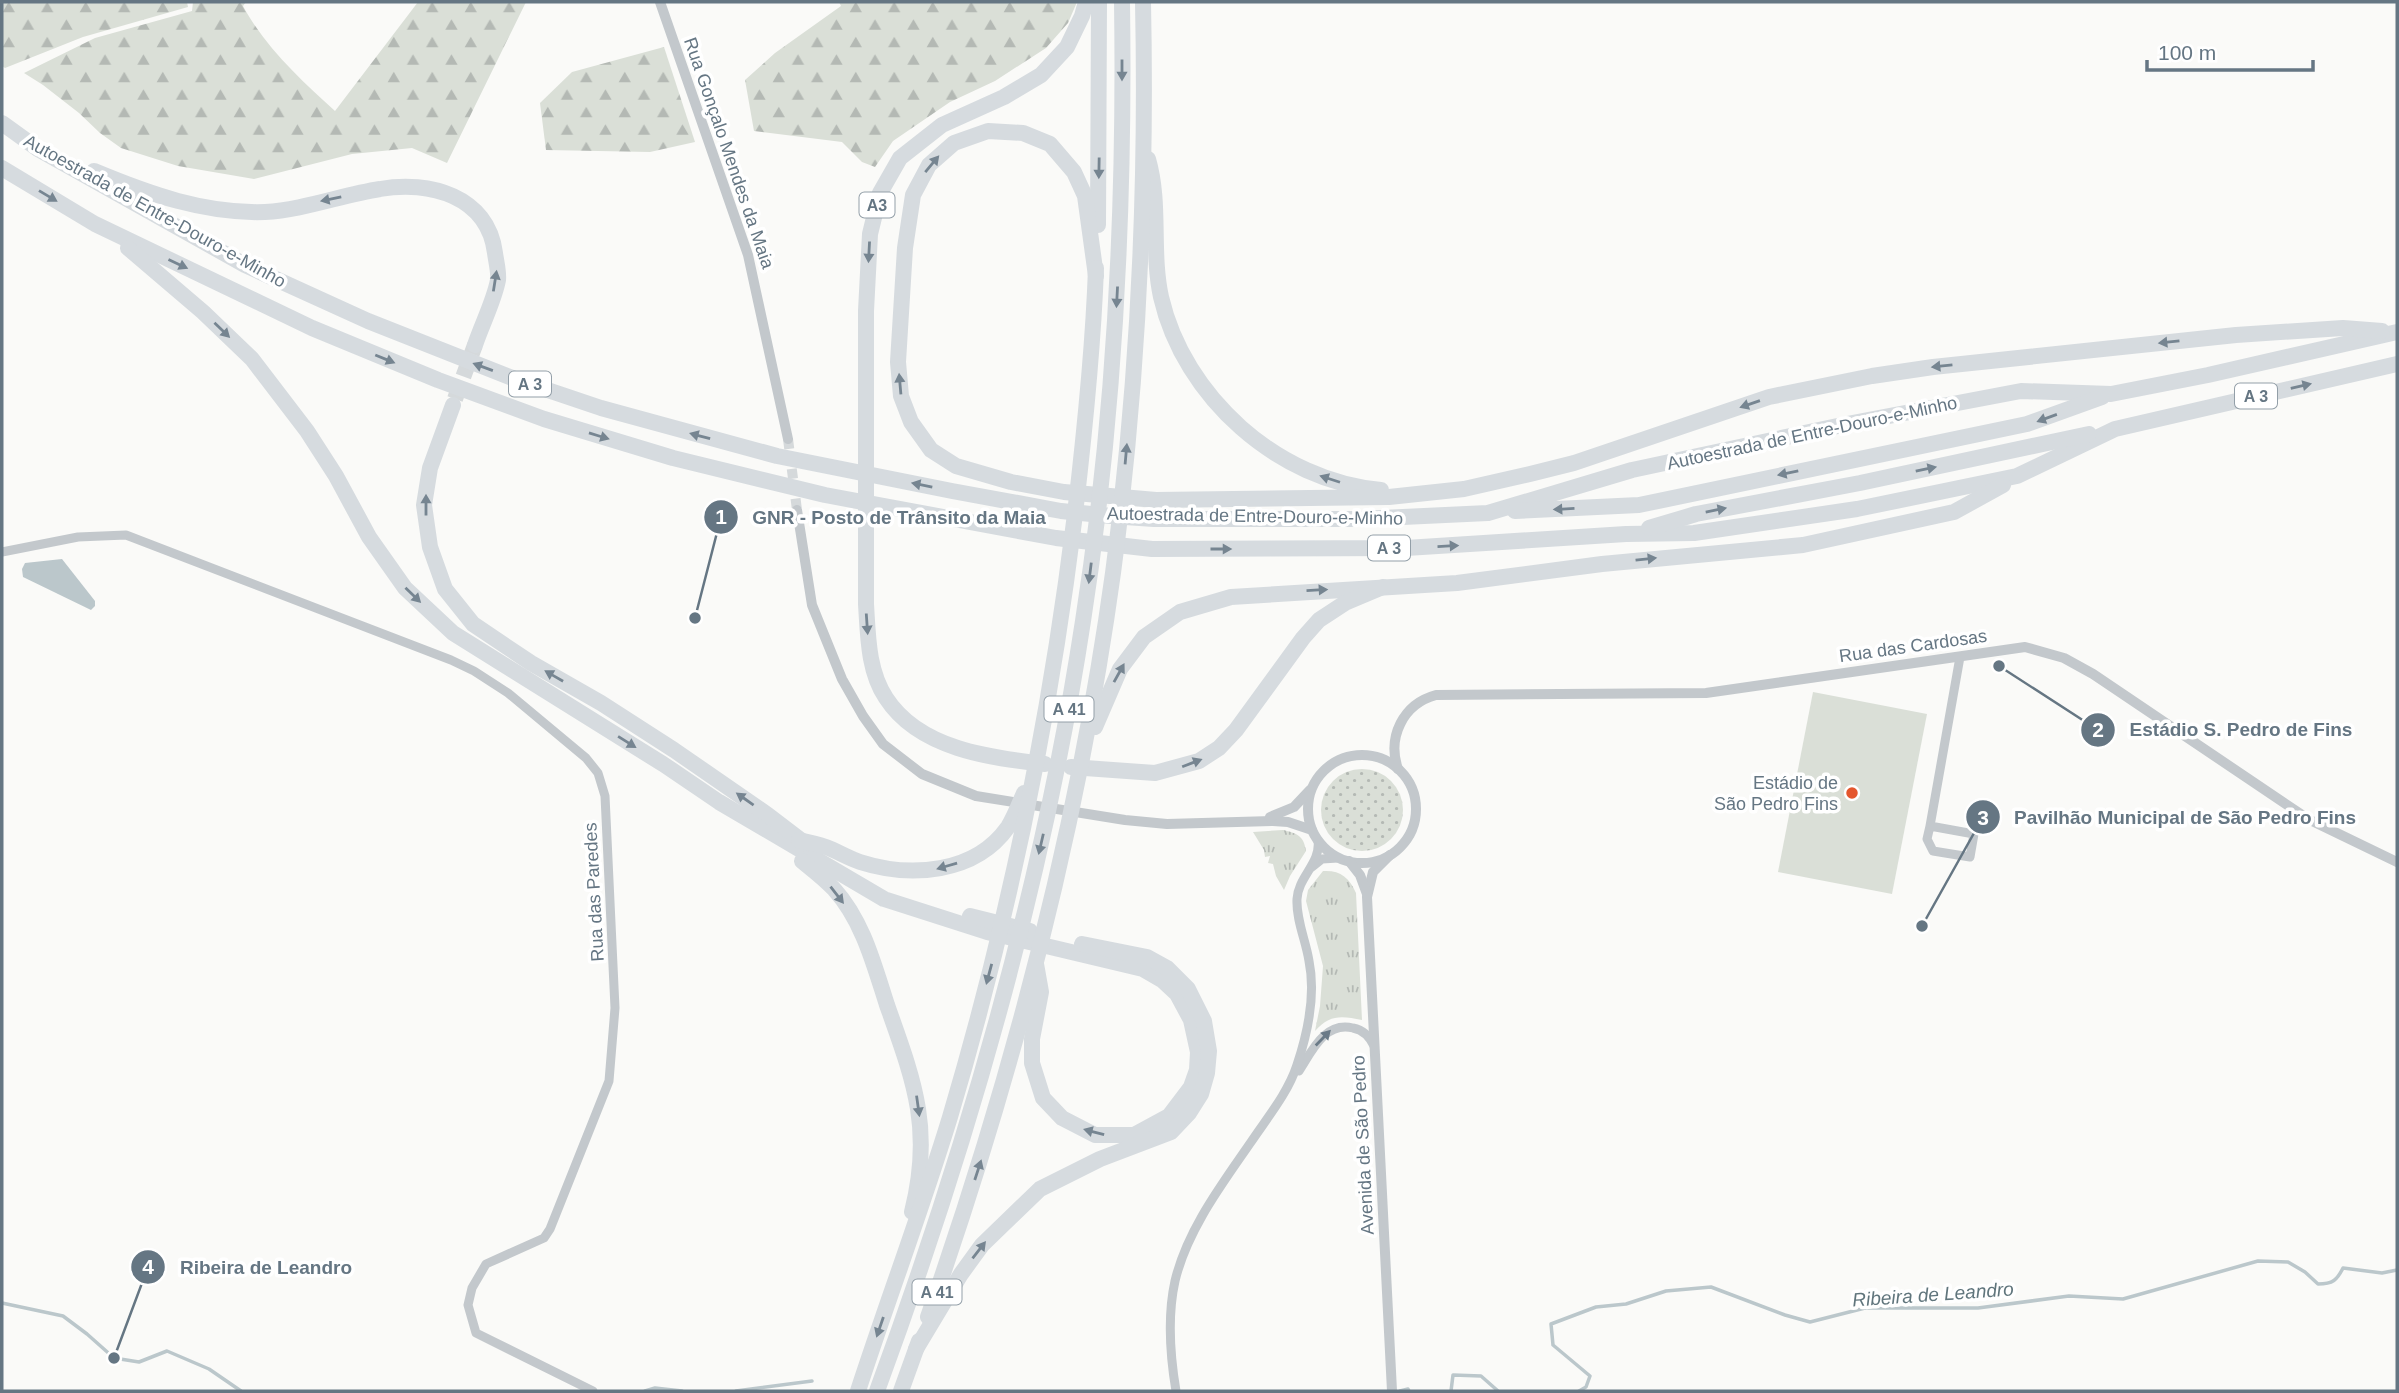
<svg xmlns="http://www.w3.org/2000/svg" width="2399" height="1393" font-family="Arial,sans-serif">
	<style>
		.grass { fill: url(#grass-tufts) }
		.forest { fill: url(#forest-firs) }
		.park { fill: #dadfd7 }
		.garden { fill: url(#garden-dots) }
		.water { fill: #bbc7cb }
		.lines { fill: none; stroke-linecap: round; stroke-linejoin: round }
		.stream { stroke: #bbc7cb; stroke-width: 3.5 }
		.tertiary-tunnel { stroke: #d5d9db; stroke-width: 10; stroke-dasharray: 10 5; stroke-linecap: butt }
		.motorway-tunnel { stroke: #d5d9db; stroke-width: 16; stroke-dasharray: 16 8; stroke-linecap: butt }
		.minor { stroke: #c3c8cc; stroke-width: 9 }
		.tertiary { stroke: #c3c8cc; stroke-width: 10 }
		.motorway { stroke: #d6dbdf; stroke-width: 16 }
		.oneway { fill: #768591 }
		.oneway2 { fill: #6a7a87 }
		.poi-dot { fill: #e4572e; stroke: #fff; stroke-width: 2.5 }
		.labels { text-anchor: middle; stroke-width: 7; stroke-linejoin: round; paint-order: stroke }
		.shield { fill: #fff; stroke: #939fa8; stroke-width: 2 }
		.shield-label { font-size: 16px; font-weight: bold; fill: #657683 }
		.street-label { font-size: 18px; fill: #657683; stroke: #fff }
		.poi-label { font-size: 18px; fill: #657683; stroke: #fff; text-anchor: end }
		.water-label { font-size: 19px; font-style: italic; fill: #60757c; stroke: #fff }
		.leader { fill: none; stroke: #657683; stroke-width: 2.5 }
		.callout-dot { fill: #657683; stroke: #fff; stroke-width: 2.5 }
		.mark-label { font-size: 21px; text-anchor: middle; font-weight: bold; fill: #fff }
		.callout-label { font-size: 19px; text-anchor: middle; font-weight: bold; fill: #657683; stroke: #fff; stroke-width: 7; stroke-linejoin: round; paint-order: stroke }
	</style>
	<defs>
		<pattern id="grass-tufts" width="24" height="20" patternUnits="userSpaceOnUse" patternTransform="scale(1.75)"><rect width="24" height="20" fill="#dadfd7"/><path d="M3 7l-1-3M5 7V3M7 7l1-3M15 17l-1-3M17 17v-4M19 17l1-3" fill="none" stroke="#b4b9b4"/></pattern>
		<pattern id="forest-firs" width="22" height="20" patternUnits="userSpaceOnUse" patternTransform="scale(1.75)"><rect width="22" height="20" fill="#dadfd7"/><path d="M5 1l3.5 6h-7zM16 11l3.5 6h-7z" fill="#b4b9b4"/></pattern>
		<pattern id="garden-dots" width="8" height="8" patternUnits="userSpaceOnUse" patternTransform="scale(1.75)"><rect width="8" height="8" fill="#dadfd7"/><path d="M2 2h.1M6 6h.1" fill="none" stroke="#b4b9b4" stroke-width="1.8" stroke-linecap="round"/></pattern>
	</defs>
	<rect width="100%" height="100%" fill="#fafaf8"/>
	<g class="grass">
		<path d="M1283,830c14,3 21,6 23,21l-16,25 -6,14 -8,-14 -3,-12 -5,-1 2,-7 -5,1 -1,-7 -11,-18z"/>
		<path d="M1323,871c17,-1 26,6 33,22l6,127c-20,-4 -32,-6 -47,11l5,-25 3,-40 -17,-65 2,-11z"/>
	</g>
	<g class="forest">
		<polygon points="2,2 187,2 188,7 83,37 5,68 2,66"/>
		<path d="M193,2h53l-3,4c22,41 58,74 92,105l83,-109h108l-79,161 -35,-15 -60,6 -98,25 -76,-13 -57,-18 -21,-15 -21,-20 -36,-28 -19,-12 71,-35 97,-27z"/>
		<polygon points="839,2 1077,2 1068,23 1046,48 995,81 950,102 893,141 875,167 862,162 842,142 754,131 745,80 775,53 841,6"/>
		<polygon points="664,47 695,142 650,152 546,150 540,103 572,72"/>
	</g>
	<polygon class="park" points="1813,692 1927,714 1892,894 1778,872"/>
	<circle class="garden" cx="1362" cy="810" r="41"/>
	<polygon class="water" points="62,559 95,601 95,606 91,610 23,577 22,569 25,563"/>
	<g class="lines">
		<g class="stream">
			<polyline points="2,1303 63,1316 87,1334 114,1358 139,1362 167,1351 209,1369 241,1391"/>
			<polyline points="645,1391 655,1388 682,1391"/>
			<polyline points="736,1391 812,1381"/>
			<polyline points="1400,1391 1408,1389 1409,1391"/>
			<polyline points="1451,1391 1453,1375 1481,1376 1498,1391"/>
			<path d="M1579,1391l7,-4 4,-11 -37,-31 -2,-21 45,-17 30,-3 40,-13 45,-4 74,28 25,7 55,-14h113l91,-12 54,3 135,-38 30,1 17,10 13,12c15,0 19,-4 25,-16l39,5 15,-3"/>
		</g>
		<polyline class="tertiary-tunnel" points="788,439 797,510"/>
		<polyline class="motorway-tunnel" points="455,399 475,345"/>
		<g class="minor">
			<polyline points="2,552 78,537 126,535 451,660 474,671 508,693 586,758 598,773 605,796 615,1008 609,1081 550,1229 544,1238 486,1264 472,1288 468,1305 476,1333 593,1391"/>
			<polyline points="1930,826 1974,834 1970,857 1933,851 1927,839 1930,826 1960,657"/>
			<polyline points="1312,867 1322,859 1338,858"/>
			<path d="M1299,1071c13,-20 26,-50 54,-43 10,2 17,9 21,18"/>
			<path d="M1176,1391c-6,-36 -9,-74 -1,-110 12,-51 47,-97 76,-139 16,-24 37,-49 46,-77 11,-33 19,-70 12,-104 -3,-20 -13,-41 -12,-62 1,-22 24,-36 21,-58"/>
		</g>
		<g class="tertiary">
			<polyline points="660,2 748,255 788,439"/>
			<polyline points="797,510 812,605 842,679 863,716 883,744 922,774 976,796 1125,820 1167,824 1273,821 1288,822 1312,830"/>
			<circle cx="1362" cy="809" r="54"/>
			<path d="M1398,769c-11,-32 5,-65 38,-74l270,-2 319,-46 39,11 29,16 215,145 89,43"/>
			<polyline points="1270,817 1294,807 1310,790"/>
			<polyline points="1390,855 1373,872 1367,897 1392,1391"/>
			<polyline points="1349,861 1360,875 1367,894"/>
		</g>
		<g class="motorway">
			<polyline points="2,123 38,149 245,265 368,321 515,379 601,408 777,456 952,491 1061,511 1111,516 1154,519 1360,519 1488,513 1632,470 1847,424 2021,391 2111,394 2208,375 2397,332"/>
			<path d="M1148,159c13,45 3,92 13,138 23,100 117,184 220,193"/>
			<polyline points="2,168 95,224 312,328 438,380 544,419 673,458 825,495 1056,538 1152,549 1406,548 1626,534 1694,533 1857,509 2017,476 2115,429 2397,364"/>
			<path d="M94,171c55,23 111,43 171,41 38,-2 77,-17 115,-23 49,-9 108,7 115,64 1,8 4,19 3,27 -4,21 -16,44 -23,65"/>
			<polyline points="1098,225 1099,2"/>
			<polyline points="128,248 203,312 252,359 307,431 336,476 369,537 405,588 453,633 663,764 719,802 884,899 987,932 1143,969 1162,980 1177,994 1191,1020 1198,1052 1197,1070 1191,1087 1169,1116 1134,1135 1095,1135 1062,1118 1043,1098 1032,1063 1032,1039 1041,992 1036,964"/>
			<polyline points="1096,276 1085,196 1074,172 1050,144 1023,133 988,131 954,143 929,165 913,195 905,248 898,362 901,396 911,422 931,450 956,466 1011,482 1064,492 1156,500 1389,497 1464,489 1530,474 1574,463 1769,397 1872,376 1933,367 2236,335 2343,328 2382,331"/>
			<polyline points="453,405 430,468 424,505 430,547 445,589 473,624 531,663 601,703 674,750 768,815 806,844"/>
			<polyline points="1515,511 1639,505 2027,424 2102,397"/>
			<polyline points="1649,528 1696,514 1860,483 2089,434"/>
			<polyline points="1095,727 1120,669 1144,637 1180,612 1231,597 1457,583 1602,564 1803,545 1954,512 2003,485"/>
			<path d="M1045,764c-55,-6 -126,-15 -159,-66 -18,-27 -18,-62 -20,-94v-293l4,-77 10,-41 20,-35 42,-33 62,-28 37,-22 26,-28 15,-31 4,-14"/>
			<polyline points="1071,767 1155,773 1199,761 1219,748 1236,730 1303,638 1319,620 1345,603 1383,587"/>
			<path d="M799,840c9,2 18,4 27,7 11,4 22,11 34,15 50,16 115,12 148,-35 7,-11 11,-23 16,-34"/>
			<path d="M802,861c11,9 23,18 32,28 29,32 40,76 53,116 27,76 46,124 25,207"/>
			<polyline points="970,916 1030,931"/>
			<path d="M928,1317c85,-242 150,-490 185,-744 25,-189 34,-380 30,-571"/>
			<polyline points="916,1349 961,1274 982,1245 1040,1189 1100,1159 1171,1132 1189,1113 1201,1094 1207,1073 1209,1051 1204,1021 1188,989 1167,968 1147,957 1082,944"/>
			<path d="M858,1391c30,-92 64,-182 92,-274 58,-195 99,-394 124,-595 10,-84 19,-169 22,-254"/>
			<path d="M877,1391c92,-250 166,-507 206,-770 32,-205 42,-412 39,-619"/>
			<polyline points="901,1391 919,1341"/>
		</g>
	</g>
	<defs><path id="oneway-solid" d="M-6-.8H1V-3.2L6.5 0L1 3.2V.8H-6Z" transform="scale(1.75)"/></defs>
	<g class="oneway">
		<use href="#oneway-solid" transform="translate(1122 70) rotate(90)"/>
		<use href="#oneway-solid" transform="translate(932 164) rotate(-50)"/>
		<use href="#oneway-solid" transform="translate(1099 168) rotate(91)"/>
		<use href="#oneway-solid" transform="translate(48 196) rotate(31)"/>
		<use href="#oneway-solid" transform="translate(331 199) rotate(168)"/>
		<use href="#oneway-solid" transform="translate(869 252) rotate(93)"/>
		<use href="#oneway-solid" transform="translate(178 264) rotate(25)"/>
		<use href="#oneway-solid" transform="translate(495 281) rotate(-81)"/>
		<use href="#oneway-solid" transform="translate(1117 297) rotate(93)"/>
		<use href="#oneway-solid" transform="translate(222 330) rotate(44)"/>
		<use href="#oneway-solid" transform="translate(2169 342) rotate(174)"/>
		<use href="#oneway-solid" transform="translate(385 359) rotate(22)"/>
		<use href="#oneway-solid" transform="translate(1942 366) rotate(174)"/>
		<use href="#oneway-solid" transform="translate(483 367) rotate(-160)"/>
		<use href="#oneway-solid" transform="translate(900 384) rotate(-95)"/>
		<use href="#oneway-solid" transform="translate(2301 386) rotate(-13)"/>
		<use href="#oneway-solid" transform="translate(1750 404) rotate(161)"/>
		<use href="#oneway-solid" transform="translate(2047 418) rotate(160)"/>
		<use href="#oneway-solid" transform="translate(599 436) rotate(17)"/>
		<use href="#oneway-solid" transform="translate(700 436) rotate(-165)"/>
		<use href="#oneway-solid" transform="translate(1126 454) rotate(-85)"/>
		<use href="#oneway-solid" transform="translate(1926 469) rotate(-12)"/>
		<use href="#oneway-solid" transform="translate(1788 473) rotate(168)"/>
		<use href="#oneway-solid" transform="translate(1330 479) rotate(-162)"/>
		<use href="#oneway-solid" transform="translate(922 485) rotate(-169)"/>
		<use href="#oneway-solid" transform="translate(426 505) rotate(-90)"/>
		<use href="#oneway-solid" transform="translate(1564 509) rotate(177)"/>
		<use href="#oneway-solid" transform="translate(1716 510) rotate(-11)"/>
		<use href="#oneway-solid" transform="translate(1448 546) rotate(-3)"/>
		<use href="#oneway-solid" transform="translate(1221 549)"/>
		<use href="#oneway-solid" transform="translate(1646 559) rotate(-6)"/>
		<use href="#oneway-solid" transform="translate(1090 573) rotate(97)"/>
		<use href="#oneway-solid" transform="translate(1317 590) rotate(-3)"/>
		<use href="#oneway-solid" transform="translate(413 595) rotate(44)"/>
		<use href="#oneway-solid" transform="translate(867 624) rotate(86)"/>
		<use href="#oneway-solid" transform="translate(1119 673) rotate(-61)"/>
		<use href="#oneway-solid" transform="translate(554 676) rotate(-150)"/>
		<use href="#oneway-solid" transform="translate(627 742) rotate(32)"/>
		<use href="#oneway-solid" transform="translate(1192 763) rotate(-21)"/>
		<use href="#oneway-solid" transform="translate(745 799) rotate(-145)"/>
		<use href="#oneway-solid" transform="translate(1041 844) rotate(103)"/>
		<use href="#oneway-solid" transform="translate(947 866) rotate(164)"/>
		<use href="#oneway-solid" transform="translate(837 895) rotate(52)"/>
		<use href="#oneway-solid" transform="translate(989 974) rotate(105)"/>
		<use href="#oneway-solid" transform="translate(918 1106) rotate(82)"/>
		<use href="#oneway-solid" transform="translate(1094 1132) rotate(-165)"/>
		<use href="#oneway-solid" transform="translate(978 1170) rotate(-72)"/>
		<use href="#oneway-solid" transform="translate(979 1250) rotate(-52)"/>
		<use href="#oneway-solid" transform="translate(880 1327) rotate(109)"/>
	</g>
	<use class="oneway2" href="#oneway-solid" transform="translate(1323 1038) rotate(-46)"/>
	<circle class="poi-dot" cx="1852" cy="793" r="7"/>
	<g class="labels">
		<g class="shield">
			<rect x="859.5" y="192.5" width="35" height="25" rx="5"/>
			<rect x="509" y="371.5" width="42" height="25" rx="5"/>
			<rect x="2235" y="383.5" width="42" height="25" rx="5"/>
			<rect x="1368" y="535.5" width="42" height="25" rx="5"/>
			<rect x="1044.5" y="696.5" width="49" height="25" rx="5"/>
			<rect x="912.5" y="1279.5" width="49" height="25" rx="5"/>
		</g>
		<g class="shield-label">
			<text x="877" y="211">A3</text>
			<text x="530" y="390">A 3</text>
			<text x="2256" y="402">A 3</text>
			<text x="1389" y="554">A 3</text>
			<text x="1069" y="715">A 41</text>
			<text x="937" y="1298">A 41</text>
		</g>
		<g class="street-label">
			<text transform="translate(729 153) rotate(71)" y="6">Rua Gonçalo Mendes da Maia</text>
			<text transform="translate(155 211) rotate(29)" y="6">Autoestrada de Entre-Douro-e-Minho</text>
			<text transform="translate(1812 433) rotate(-12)" y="6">Autoestrada de Entre-Douro-e-Minho</text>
			<text transform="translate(1255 516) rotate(1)" y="6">Autoestrada de Entre-Douro-e-Minho</text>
			<text transform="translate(1913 646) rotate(-8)" y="6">Rua das Cardosas</text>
			<text transform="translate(594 892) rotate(-93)" y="6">Rua das Paredes</text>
			<text transform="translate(1363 1145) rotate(-93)" y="6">Avenida de São Pedro</text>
		</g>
		<g class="poi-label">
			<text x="1838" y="789">Estádio de<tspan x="1838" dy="21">São Pedro Fins</tspan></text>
		</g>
		<g class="water-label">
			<text transform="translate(1933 1294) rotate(-4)" y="7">Ribeira de Leandro</text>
		</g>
	</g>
	<path class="leader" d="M695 618L721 517M1999 666L2098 730M1922 926L1983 817M114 1358L148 1267"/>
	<g class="callout-dot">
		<circle cx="695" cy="618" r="7"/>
		<circle cx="1999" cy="666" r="7"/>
		<circle cx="1922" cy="926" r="7"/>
		<circle cx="114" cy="1358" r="7"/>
		<circle cx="721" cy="517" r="18"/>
		<circle cx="2098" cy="730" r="18"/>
		<circle cx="1983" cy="817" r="18"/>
		<circle cx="148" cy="1267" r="18"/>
	</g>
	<g class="mark-label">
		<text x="721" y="524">1</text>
		<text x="2098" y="737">2</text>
		<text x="1983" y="825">3</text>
		<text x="148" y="1274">4</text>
	</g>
	<g class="callout-label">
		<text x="899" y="524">GNR - Posto de Trânsito da Maia</text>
		<text x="2241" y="736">Estádio S. Pedro de Fins</text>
		<text x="2185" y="824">Pavilhão Municipal de São Pedro Fins</text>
		<text x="266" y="1274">Ribeira de Leandro</text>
	</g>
	<rect width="2399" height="1393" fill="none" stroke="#657683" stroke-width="7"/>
	<path d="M2147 60v10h166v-10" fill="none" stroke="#657683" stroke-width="3.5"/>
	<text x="2158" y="60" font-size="21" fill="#657683" stroke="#ffffff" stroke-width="5" paint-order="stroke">100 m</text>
</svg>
